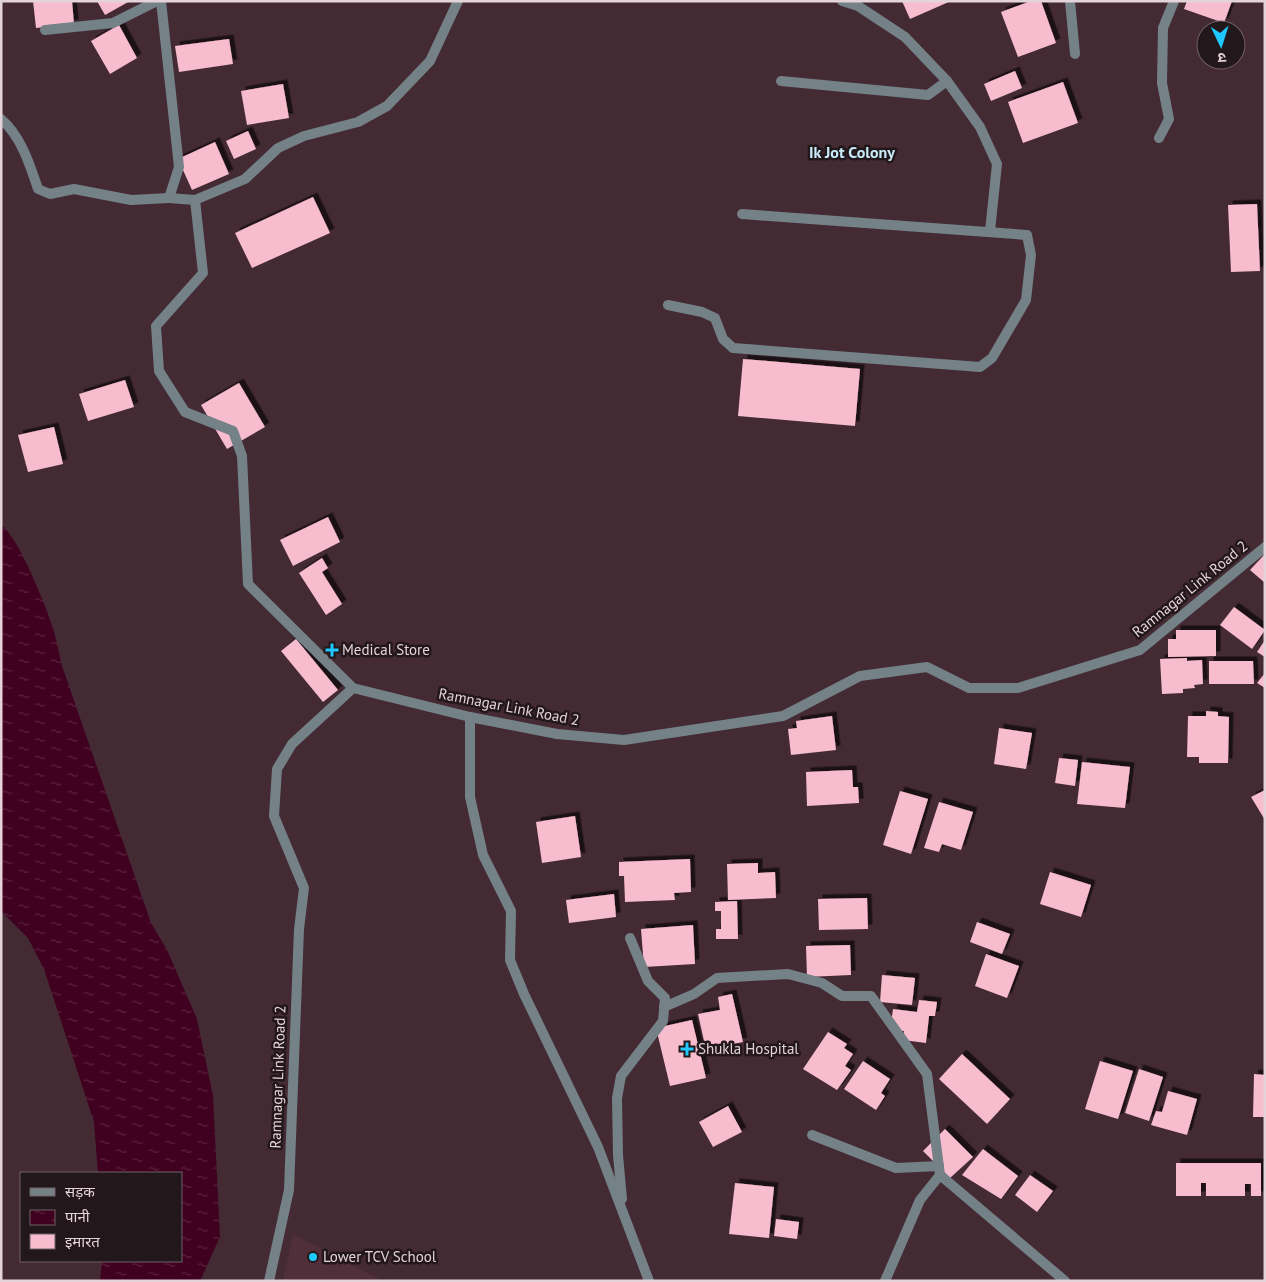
<svg xmlns="http://www.w3.org/2000/svg" width="1266" height="1282" font-family="'PT Sans','Noto Sans Devanagari',sans-serif">
	<style>
		.built { fill: #502f3a }
		.water { fill: url(#water-ripples) }
		.building { fill: #f8bccf; filter: url(#shadow) }
		.lines { fill: none; stroke-linecap: round; stroke-linejoin: round }
		.street { stroke: #748187; stroke-width: 10 }
		.poi-dot { fill: #1fc9fd; stroke: #22171a; stroke-width: 2 }
		.labels { text-anchor: middle; stroke-width: 5; stroke-linejoin: round; paint-order: stroke }
		.street-label { font-size: 15px; fill: #e4d3d8; stroke: #22171a }
		.poi-label { font-size: 15px; fill: #e4d3d8; stroke: #22171a; text-anchor: start }
		.neighbourhood-label { font-size: 16px; font-weight: bold; fill: #c8e9f8; stroke: #22171a }
	</style>
	<defs>
		<pattern id="water-ripples" width="26" height="14" patternUnits="userSpaceOnUse" patternTransform="scale(1.25)"><rect width="26" height="14" fill="#400020"/><path d="M2 4q2-2 4 0t4 0M15 11q2-2 4 0t4 0" fill="none" stroke="#5b2440"/></pattern>
		<filter id="shadow"><feDropShadow dx="4.5" dy="-4.5" stdDeviation="0" flood-color="#0009"/></filter>
	</defs>
	<rect width="100%" height="100%" fill="#432a33"/>
	<polygon class="built" points="293,1234 383,1281 283,1281"/>
	<path class="water" d="M1,525c17,11 44,79 51,100 4,13 7,28 10,41l89,257 16,27 30,69 16,77 7,141 -20,44h-100l2,-20h79v-88h-83l-4,-51 -50,-153 -16,-31 -27,-27z"/>
	<g class="building">
		<polygon points="33,1 72,1 74,24 36,28"/>
		<polygon points="97,1 130,1 105,15"/>
		<polygon points="902,1 951,1 910,19"/>
		<polygon points="1031,1 1041,1 1056,43 1018,57 1001,12"/>
		<polygon points="1187,1 1232,1 1224,23 1184,9"/>
		<polygon points="119,25 137,58 110,74 91,41"/>
		<polygon points="229,39 233,64 179,72 175,46"/>
		<polygon points="1015,71 1022,88 991,101 984,84"/>
		<polygon points="1063,82 1078,123 1023,143 1008,102"/>
		<polygon points="283,84 289,118 247,125 241,91"/>
		<polygon points="248,131 256,149 234,159 226,141"/>
		<polygon points="215,142 229,174 192,190 178,159"/>
		<polygon points="313,197 330,233 252,268 235,233"/>
		<polygon points="1257,204 1260,271 1231,272 1228,205"/>
		<polygon points="743,359 860,369 855,426 738,416"/>
		<polygon points="125,380 134,407 88,421 79,394"/>
		<polygon points="239,383 265,427 227,449 201,405"/>
		<polygon points="54,427 63,464 28,472 18,435"/>
		<polygon points="328,517 340,542 293,566 280,540"/>
		<polygon points="1265,554 1265,583 1250,570"/>
		<polygon points="322,558 328,568 322,572 342,604 326,615 299,573"/>
		<polygon points="1234,607 1265,630 1252,649 1220,625"/>
		<polygon points="1176,630 1216,630 1216,656 1168,657 1168,639 1176,639"/>
		<polygon points="296,639 338,690 323,702 281,651"/>
		<polygon points="1265,640 1265,657 1257,652"/>
		<polygon points="1187,658 1187,661 1202,660 1203,684 1194,685 1195,688 1183,689 1183,693 1162,694 1160,659"/>
		<polygon points="1209,661 1253,661 1254,684 1209,684"/>
		<polygon points="1265,673 1265,688 1257,683"/>
		<polygon points="1206,711 1218,712 1218,716 1229,717 1228,763 1199,763 1199,757 1187,757 1188,716 1206,716"/>
		<polygon points="832,716 836,750 791,755 788,729 797,728 796,721"/>
		<polygon points="999,728 1032,733 1026,769 994,764"/>
		<polygon points="1059,758 1078,760 1075,786 1055,783"/>
		<polygon points="1082,762 1130,767 1125,808 1077,804"/>
		<polygon points="852,770 853,787 858,787 859,803 807,806 806,772"/>
		<polygon points="1265,790 1265,820 1251,797"/>
		<polygon points="900,791 928,799 911,854 883,845"/>
		<polygon points="939,802 973,812 961,850 942,844 939,852 924,848"/>
		<polygon points="575,816 581,857 542,863 536,822"/>
		<polygon points="690,859 691,892 674,893 675,900 625,902 624,876 619,876 619,862"/>
		<polygon points="758,863 758,873 775,872 776,898 728,900 727,864"/>
		<polygon points="1050,872 1091,885 1081,917 1040,904"/>
		<polygon points="614,894 616,917 569,923 566,900"/>
		<polygon points="867,898 868,929 819,930 818,899"/>
		<polygon points="737,901 738,939 716,939 716,929 721,929 721,911 715,911 715,902"/>
		<polygon points="977,922 1010,934 1002,954 970,942"/>
		<polygon points="693,925 695,964 644,967 641,929"/>
		<polygon points="850,945 851,975 807,977 806,946"/>
		<polygon points="986,954 1019,966 1007,998 975,986"/>
		<polygon points="882,975 915,978 912,1005 880,1002"/>
		<polygon points="732,994 743,1042 706,1050 698,1014 720,1010 718,997"/>
		<polygon points="919,1000 937,1002 935,1016 929,1016 926,1043 903,1040 904,1031 890,1030 893,1009 917,1012"/>
		<polygon points="692,1020 706,1078 670,1086 656,1028"/>
		<polygon points="828,1032 847,1044 844,1048 853,1054 845,1066 851,1070 837,1090 803,1069"/>
		<polygon points="962,1054 1010,1099 987,1124 939,1079"/>
		<polygon points="863,1061 890,1079 881,1093 885,1096 876,1110 844,1089"/>
		<polygon points="1100,1061 1133,1071 1118,1119 1085,1109"/>
		<polygon points="1139,1069 1163,1077 1149,1121 1125,1113"/>
		<polygon points="1254,1074 1265,1075 1265,1117 1253,1117"/>
		<polygon points="1168,1091 1197,1099 1187,1135 1151,1125 1156,1111 1162,1112"/>
		<polygon points="728,1106 742,1132 713,1147 699,1122"/>
		<polygon points="945,1129 973,1157 950,1178 923,1151"/>
		<polygon points="983,1149 1018,1176 1001,1199 962,1175"/>
		<polygon points="1176,1163 1261,1163 1261,1196 1251,1196 1251,1184 1245,1184 1245,1196 1206,1196 1206,1183 1201,1183 1201,1196 1176,1196"/>
		<polygon points="1030,1175 1053,1191 1037,1212 1015,1195"/>
		<polygon points="735,1183 774,1187 769,1238 729,1234"/>
		<polygon points="776,1219 799,1222 797,1239 774,1236"/>
	</g>
	<g class="lines">
		<g class="street">
			<polyline points="161,1 179,167 169,198 195,200 203,273 156,326 159,371 185,412 233,431 242,456 248,584 353,688"/>
			<polyline points="842,1 858,6 905,37 947,81 980,127 997,164 990,231"/>
			<polyline points="1070,1 1075,54"/>
			<polyline points="45,30 113,23 157,1"/>
			<polyline points="781,81 928,95 947,81"/>
			<path d="M1,119c20,17 29,46 37,70l12,5 24,-5 57,11 38,-2"/>
			<polyline points="1159,138 1169,119 1162,83 1163,28 1174,1"/>
			<polyline points="195,200 245,179 278,148 304,136 358,122 387,106 430,61 458,1"/>
			<polyline points="668,305 702,312 715,318 723,339 733,348 980,367 992,358 1026,300 1031,255 1027,235 742,214"/>
			<polyline points="470,717 470,797 483,855 511,911 510,960 524,994 598,1147 649,1281"/>
			<polyline points="664,1007 694,994 717,978 788,974 822,983 842,996 871,996 927,1074 940,1175 1065,1281"/>
			<polyline points="812,1135 896,1168 939,1166"/>
			<polyline points="622,1199 618,1155 617,1098 621,1076 663,1021 665,998 648,981 630,938"/>
			<polyline points="269,1281 289,1190 299,929 304,888 274,816 277,769 292,744 353,688 470,717 557,734 624,740 783,716 860,676 927,667 969,688 1018,688 1140,650 1265,547"/>
			<polyline points="885,1281 920,1200 940,1175"/>
		</g>
	</g>
	<g class="poi-dot">
		<path d="M329.5 642.5h5v5h5v5h-5v5h-5v-5h-5v-5h5z"/>
		<path d="M684.5 1041.5h5v5h5v5h-5v5h-5v-5h-5v-5h5z"/>
		<circle cx="313" cy="1257" r="5"/>
	</g>
	<g class="labels">
		<g class="street-label">
			<text transform="translate(1190 589) rotate(-39)" y="5">Ramnagar Link Road 2</text>
			<text transform="translate(509 707) rotate(11)" y="5">Ramnagar Link Road 2</text>
			<text transform="translate(278 1077) rotate(-88)" y="5">Ramnagar Link Road 2</text>
		</g>
		<g class="poi-label">
			<text x="342" y="655">Medical Store</text>
			<text x="698" y="1054">Shukla Hospital</text>
			<text x="323" y="1262">Lower TCV School</text>
		</g>
		<g class="neighbourhood-label">
			<text x="852" y="158">Ik Jot Colony</text>
		</g>
	</g>
	<rect width="1266" height="1282" fill="none" stroke="#e4d3d8" stroke-width="5"/>
	<rect x="20" y="1172" width="162" height="90" fill="#22171a" stroke="#706266"/>
	<rect x="30" y="1188" width="25" height="8" fill="#748187" stroke="#706266"/>
	<text x="65" y="1197" font-size="15" fill="#e4d3d8">सड़क</text>
	<rect x="30" y="1210" width="25" height="15" fill="url(#water-ripples)" stroke="#706266"/>
	<text x="65" y="1222" font-size="15" fill="#e4d3d8">पानी</text>
	<rect x="30" y="1234" width="25" height="15" fill="#f8bccf" stroke="#706266"/>
	<text x="65" y="1247" font-size="15" fill="#e4d3d8">इमारत</text>
	<g transform="translate(1221 45) rotate(176)"><circle r="24" fill="#22171a" stroke="#706266"/>
	<path d="M0-4L9 19L0 12L-9 19Z" fill="#1fc9fd"/>
	<text y="-8" font-size="14" font-weight="bold" text-anchor="middle" fill="#e4d3d8">उ</text>
	</g>
</svg>
